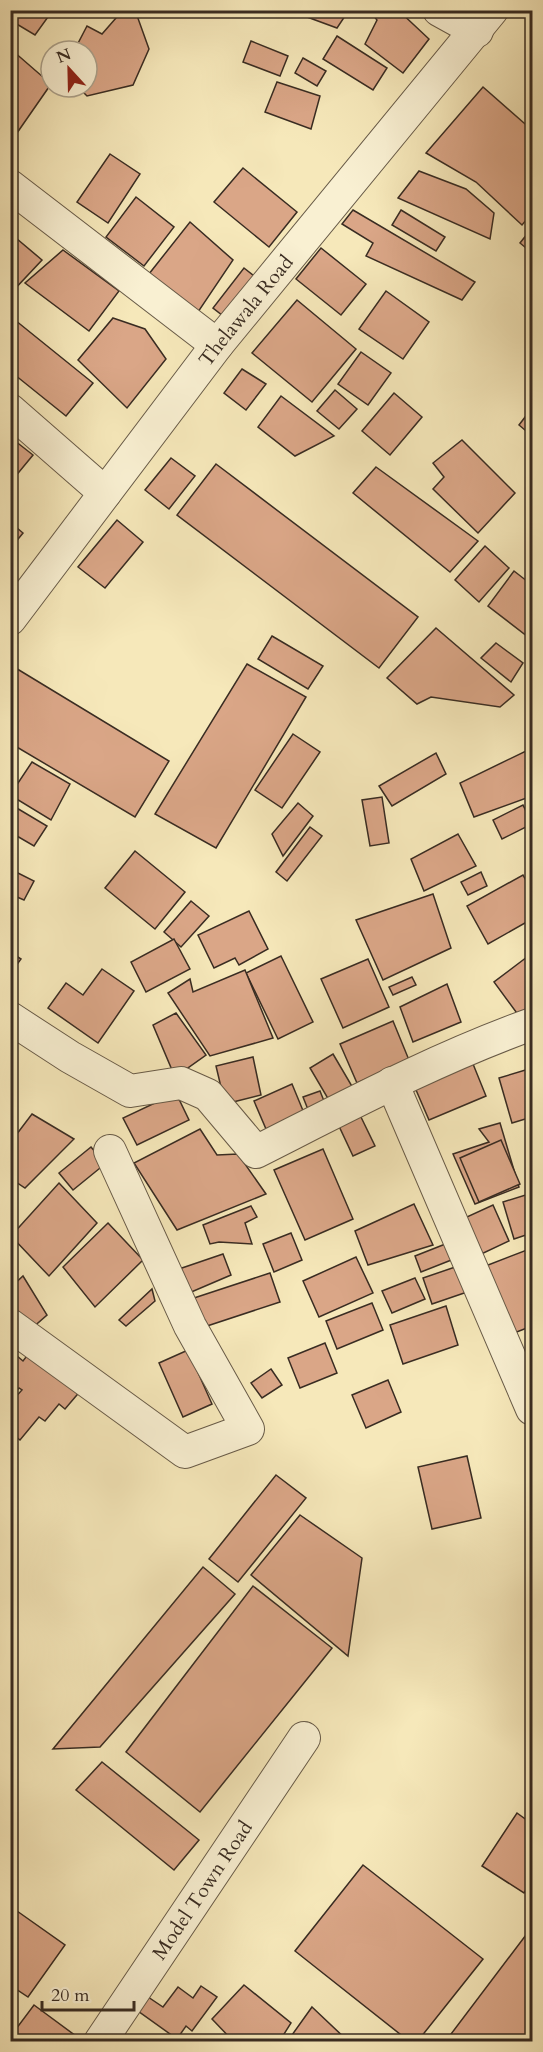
<svg xmlns="http://www.w3.org/2000/svg" width="543" height="2052" font-family="Cardo,serif">
	<style>
		.building { fill: #daa687; stroke: #392c22; stroke-width: 1.5 }
		.lines { fill: none; stroke-linecap: round; stroke-linejoin: round }
		.minor-casing { stroke: #685b48; stroke-width: 34 }
		.minor { stroke: #f9f0d2; stroke-width: 32 }
		.labels { text-anchor: middle; stroke-width: 4.5; stroke-linejoin: round; paint-order: stroke }
		.street-label { font-size: 20px; fill: #392c22; stroke: #f9f0d2 }
	</style>
	<rect width="100%" height="100%" fill="#f6e8ba"/>
	<filter id="stains"><feTurbulence type="fractalNoise" baseFrequency=".00333" numOctaves="4"/><feColorMatrix values="0 0 0 0 .2 0 0 0 0 .09 0 0 0 0 .02 0 0 0 .5 -.17"/></filter>
	<radialGradient id="worn" r=".72"><stop offset=".6" stop-color="#630" stop-opacity="0"/><stop offset="1" stop-color="#630" stop-opacity=".3"/></radialGradient>
	<g class="building">
		<polygon points="10,10 53,10 35,35 10,20"/>
		<polygon points="123,10 135,10 149,49 133,85 87,96 78,87 87,87 87,51 74,51 87,26 102,34"/>
		<polygon points="288,10 349,10 337,28"/>
		<polygon points="369,10 398,10 429,39 403,73 365,44 377,20"/>
		<polygon points="337,36 387,68 373,90 323,59"/>
		<polygon points="251,41 288,56 280,76 243,62"/>
		<polygon points="13,51 51,84 10,143 10,54"/>
		<polygon points="303,58 326,71 317,86 295,73"/>
		<polygon points="277,82 320,96 311,129 265,112"/>
		<polygon points="483,87 532,130 532,213 522,225 476,182 426,153"/>
		<polygon points="110,154 140,174 108,223 77,202"/>
		<polygon points="243,168 297,212 269,247 214,202"/>
		<polygon points="419,171 466,189 494,213 490,239 398,198"/>
		<polygon points="136,197 174,227 144,266 106,237"/>
		<polygon points="353,210 475,282 462,300 366,256 373,243 342,224"/>
		<polygon points="401,210 445,237 436,251 392,225"/>
		<polygon points="190,222 233,260 194,318 145,279"/>
		<polygon points="532,228 532,253 520,243"/>
		<polygon points="10,233 42,260 10,294"/>
		<polygon points="321,248 366,284 341,315 296,279"/>
		<polygon points="63,250 119,291 89,331 25,283"/>
		<polygon points="244,268 258,279 227,319 213,308"/>
		<polygon points="386,291 429,322 403,359 359,329"/>
		<polygon points="297,300 356,349 312,402 252,353"/>
		<polygon points="10,316 93,383 66,416 10,371"/>
		<polygon points="113,318 145,329 166,359 127,408 78,360"/>
		<polygon points="361,352 391,373 368,405 338,384"/>
		<polygon points="242,369 266,384 246,410 224,393"/>
		<polygon points="335,390 357,409 339,429 317,411"/>
		<polygon points="394,393 422,417 390,455 362,431"/>
		<polygon points="281,396 334,436 295,456 258,427"/>
		<polygon points="532,408 532,436 519,425"/>
		<polygon points="10,437 33,455 10,483"/>
		<polygon points="462,440 515,493 478,533 433,489 444,477 433,463"/>
		<polygon points="171,458 195,476 169,509 145,490"/>
		<polygon points="216,464 418,617 379,668 177,515"/>
		<polygon points="376,467 478,541 450,572 353,493"/>
		<polygon points="117,520 143,542 105,588 78,567"/>
		<polygon points="10,522 23,533 10,549"/>
		<polygon points="485,546 509,568 479,602 455,580"/>
		<polygon points="514,571 532,585 532,640 488,606"/>
		<polygon points="436,628 514,695 500,707 431,697 417,704 387,678"/>
		<polygon points="272,636 323,666 308,689 258,659"/>
		<polygon points="496,643 523,663 511,682 481,658"/>
		<polygon points="247,664 306,697 216,848 155,814"/>
		<polygon points="14,667 169,761 135,817 10,743 10,672"/>
		<polygon points="293,734 320,752 282,808 255,790"/>
		<polygon points="526,751 532,772 532,796 474,817 460,783"/>
		<polygon points="436,753 446,774 392,806 379,786"/>
		<polygon points="32,762 70,784 51,820 10,795"/>
		<polygon points="382,797 389,843 370,846 362,800"/>
		<polygon points="298,803 313,816 283,856 272,834"/>
		<polygon points="10,804 47,826 34,846 10,832"/>
		<polygon points="523,805 532,824 502,839 493,820"/>
		<polygon points="310,827 322,836 287,881 276,872"/>
		<polygon points="458,834 476,866 424,891 411,859"/>
		<polygon points="135,851 185,892 155,929 105,888"/>
		<polygon points="10,869 34,881 24,900 10,894"/>
		<polygon points="481,872 487,886 468,895 461,882"/>
		<polygon points="523,875 532,892 532,919 488,944 467,906"/>
		<polygon points="433,894 451,948 383,980 356,920"/>
		<polygon points="191,901 209,916 181,947 164,932"/>
		<polygon points="249,911 268,949 239,965 235,958 214,968 198,935"/>
		<polygon points="174,939 190,969 146,992 131,962"/>
		<polygon points="10,952 21,959 10,974"/>
		<polygon points="281,956 313,1022 278,1039 246,973"/>
		<polygon points="527,957 532,964 532,1006 519,1016 494,982"/>
		<polygon points="368,959 389,1007 343,1028 321,979"/>
		<polygon points="102,969 134,991 98,1043 48,1008 66,983 83,995"/>
		<polygon points="245,970 273,1038 210,1056 168,993 190,979 193,992"/>
		<polygon points="412,977 416,985 393,995 389,987"/>
		<polygon points="447,984 461,1022 413,1042 400,1007"/>
		<polygon points="176,1013 206,1055 175,1077 153,1025"/>
		<polygon points="393,1021 409,1060 357,1083 340,1044"/>
		<polygon points="333,1054 353,1088 330,1102 310,1068"/>
		<polygon points="253,1057 261,1095 225,1104 216,1066"/>
		<polygon points="471,1059 486,1096 429,1120 413,1083"/>
		<polygon points="532,1068 532,1117 512,1123 499,1078"/>
		<polygon points="292,1084 304,1113 266,1129 254,1101"/>
		<polygon points="320,1091 326,1106 309,1112 303,1097"/>
		<polygon points="176,1093 189,1120 137,1145 123,1118"/>
		<polygon points="359,1113 375,1146 353,1156 338,1124"/>
		<polygon points="32,1114 74,1139 25,1188 10,1178 10,1143"/>
		<polygon points="500,1123 519,1187 475,1204 453,1154 489,1142 479,1129"/>
		<polygon points="200,1129 217,1155 238,1154 266,1194 177,1230 134,1163"/>
		<polygon points="501,1140 520,1184 479,1202 460,1158"/>
		<polygon points="91,1147 105,1164 73,1190 59,1173"/>
		<polygon points="323,1149 353,1219 305,1240 274,1170"/>
		<polygon points="59,1183 97,1223 49,1276 11,1236"/>
		<polygon points="532,1193 532,1233 514,1239 503,1202"/>
		<polygon points="414,1204 433,1245 368,1265 355,1231"/>
		<polygon points="493,1205 509,1241 475,1257 458,1221"/>
		<polygon points="251,1206 257,1217 245,1223 252,1244 219,1242 210,1244 203,1225"/>
		<polygon points="108,1223 143,1260 95,1307 63,1267"/>
		<polygon points="291,1233 302,1260 274,1272 263,1244"/>
		<polygon points="458,1239 464,1255 421,1272 415,1256"/>
		<polygon points="532,1248 532,1326 509,1335 483,1267"/>
		<polygon points="223,1254 231,1275 189,1293 179,1269"/>
		<polygon points="356,1257 373,1293 319,1317 303,1281"/>
		<polygon points="464,1264 473,1290 432,1304 423,1278"/>
		<polygon points="270,1273 280,1302 204,1327 194,1298"/>
		<polygon points="23,1276 47,1315 31,1329 10,1309 10,1288"/>
		<polygon points="415,1278 425,1299 392,1313 382,1291"/>
		<polygon points="152,1289 155,1301 126,1326 119,1320"/>
		<polygon points="372,1303 383,1330 337,1349 326,1321"/>
		<polygon points="446,1306 458,1345 403,1364 390,1325"/>
		<polygon points="325,1343 337,1373 300,1388 288,1358"/>
		<polygon points="33,1348 82,1389 65,1409 59,1404 45,1421 39,1417 20,1440 10,1432 10,1403 22,1390 19,1388 10,1398 10,1350 23,1361"/>
		<polygon points="188,1350 212,1404 183,1417 159,1363"/>
		<polygon points="271,1369 282,1385 262,1398 251,1383"/>
		<polygon points="388,1380 401,1412 366,1428 352,1395"/>
		<polygon points="467,1456 481,1518 432,1529 418,1467"/>
		<polygon points="276,1475 306,1498 238,1582 209,1559"/>
		<polygon points="300,1515 362,1558 348,1656 251,1575"/>
		<polygon points="203,1567 235,1594 100,1747 53,1749"/>
		<polygon points="253,1586 332,1648 200,1812 126,1752"/>
		<polygon points="102,1762 199,1840 174,1870 76,1790"/>
		<polygon points="517,1813 532,1824 532,1880 524,1893 482,1866"/>
		<polygon points="363,1865 483,1959 417,2042 410,2042 295,1951"/>
		<polygon points="17,1911 65,1945 28,1997 10,1985 10,1920"/>
		<polygon points="532,1927 532,2042 445,2042"/>
		<polygon points="244,1985 291,2023 279,2042 234,2042 212,2019"/>
		<polygon points="201,1986 217,1997 192,2031 186,2026 177,2039 138,2011 148,1997 163,2007 178,1987 193,1998"/>
		<polygon points="34,2005 76,2036 72,2042 10,2042 10,2037"/>
		<polygon points="312,2007 349,2042 287,2042"/>
	</g>
	<g class="lines">
		<g class="minor-casing">
			<g id="minor">
				<polyline points="439,10 477,31"/>
				<polyline points="10,186 217,345"/>
				<polyline points="10,410 105,493"/>
				<path id="s1" d="M10,619l207,-274 275,-335"/>
				<path d="M10,1018l60,39 60,34 51,-8 27,12 48,57c91,-46 181,-94 276,-128"/>
				<polyline points="392,1083 532,1409"/>
				<polyline points="10,1325 185,1452 248,1429 190,1326 110,1151"/>
				<path id="s2" d="M100,2042l204,-304"/>
			</g>
		</g>
		<use href="#minor" class="minor"/>
	</g>
	<g class="labels">
		<g class="street-label">
			<text dy="7" stroke="none"><textPath href="#s1" startOffset="388">Thelawala Road</textPath></text>
			<text dy="7" stroke="none"><textPath href="#s2" startOffset="183">Model Town Road</textPath></text>
		</g>
	</g>
	<rect width="543" height="2052" fill="none" stroke="#f6e8ba" stroke-width="36"/>
	<rect x="12" y="12" width="519" height="2028" fill="none" stroke="#392c22" stroke-width="3"/>
	<rect x="18" y="18" width="507" height="2016" fill="none" stroke="#392c22" stroke-width="1.5"/>
	<g transform="translate(69 69) rotate(338)"><circle r="28" fill="#f9f0d2" stroke="#aca28c" stroke-width="1.5"/>
	<path d="M0-4.5L10 22L0 15L-10 22Z" fill="#8f2418"/>
	<text y="-9" font-size="16" font-weight="bold" text-anchor="middle" fill="#392c22">N</text>
	</g>
	<path d="M42 2001v9h92v-9" fill="none" stroke="#392c22" stroke-width="3"/>
	<text x="51" y="2001" font-size="18" fill="#392c22" stroke="#f9f0d2" stroke-width="4.5" paint-order="stroke">20 m</text>
	<rect width="100%" height="100%" filter="url(#stains)"/>
	<rect width="100%" height="100%" fill="url(#worn)"/>
</svg>
